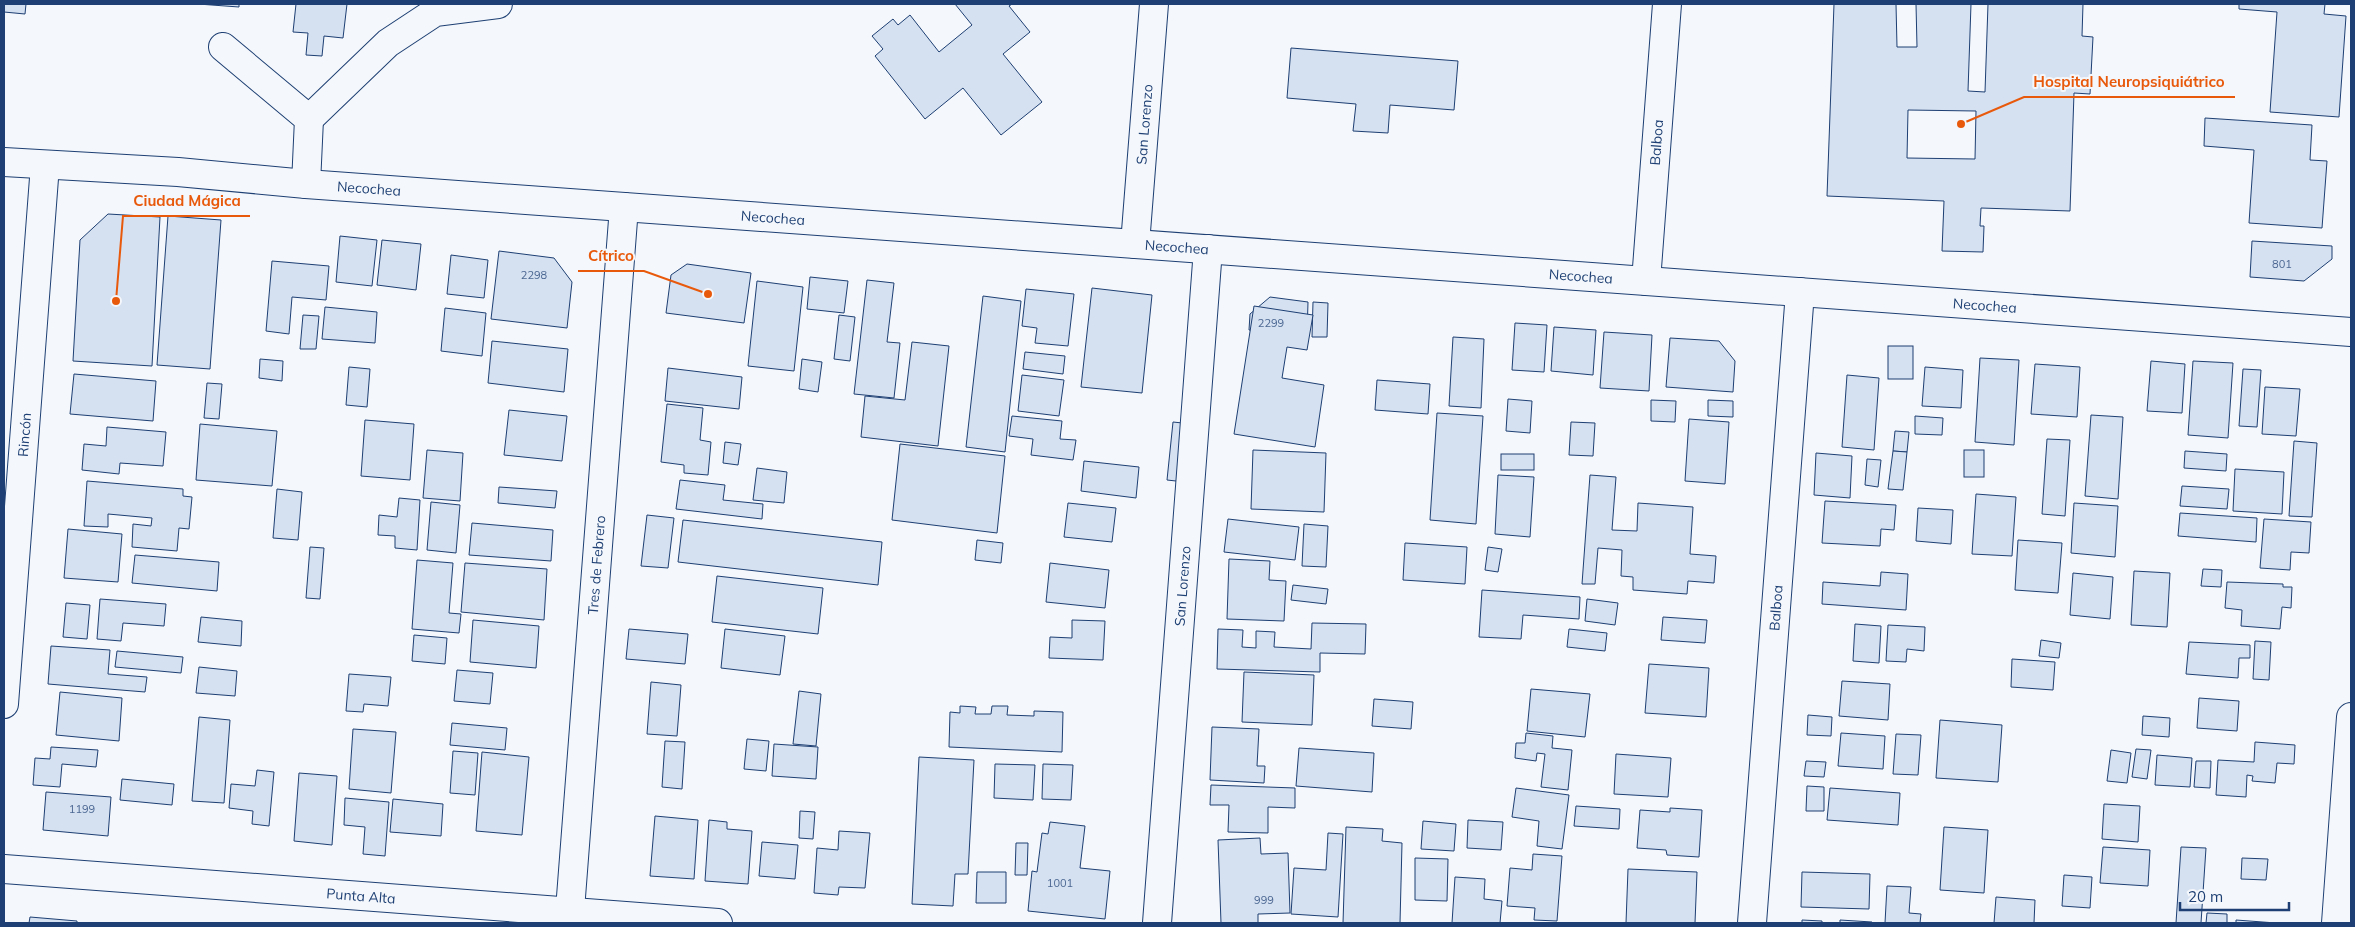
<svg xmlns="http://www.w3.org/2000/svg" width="2355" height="927" font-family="Mulish,sans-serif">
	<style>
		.building { fill: #d5e0f0; stroke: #1d3f73; fill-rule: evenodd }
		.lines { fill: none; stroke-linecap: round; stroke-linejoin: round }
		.minor-casing { stroke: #1d3f73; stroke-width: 30 }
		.major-casing { stroke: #1d3f73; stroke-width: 30 }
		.minor { stroke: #f4f7fb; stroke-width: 28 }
		.major { stroke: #f4f7fb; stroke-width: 28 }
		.labels { text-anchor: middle; stroke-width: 4; stroke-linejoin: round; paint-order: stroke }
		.number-label { font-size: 11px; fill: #4b6792 }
		.street-label { font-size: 14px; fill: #1d3f73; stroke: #f4f7fb }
		.leader { fill: none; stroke: #e8590c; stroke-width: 2 }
		.callout-dot { fill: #e8590c; stroke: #f4f7fb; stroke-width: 2 }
		.callout-label { font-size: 15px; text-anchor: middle; font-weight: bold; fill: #e8590c; stroke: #f4f7fb; stroke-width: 4; stroke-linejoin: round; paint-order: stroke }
	</style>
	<rect width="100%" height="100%" fill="#f4f7fb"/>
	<g class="building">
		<polygon points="4,4 26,4 25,14 4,12"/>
		<polygon points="198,4 239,4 239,7"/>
		<polygon points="296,4 347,4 343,38 324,36 322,56 306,55 308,33 293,32"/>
		<polygon points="955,4 1012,4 1009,6 1030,32 1003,54 1042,102 1001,135 963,88 925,119 875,56 883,49 872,36 893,19 898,25 910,15 939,52 972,25"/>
		<path d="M1834,4h62l1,43h20l-1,-43h55l-3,87 17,1 3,-88h95l-1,32 11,1 -3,57 -16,-1 -4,118 -89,-3 -1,18h4l-1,26 -41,-1 2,-50 -117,-5zM1908,110l68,1 -1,48 -68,-1z"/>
		<polygon points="2239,4 2325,4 2324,14 2346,16 2339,117 2270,112 2277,12 2239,9"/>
		<polygon points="1291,48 1458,61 1454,110 1390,105 1388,133 1353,131 1356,104 1287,98"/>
		<polygon points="2205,118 2312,125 2310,160 2327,161 2322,228 2249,223 2254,150 2204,146"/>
		<polygon points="108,214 160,217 152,366 73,361 80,240"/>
		<polygon points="168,216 221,220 210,369 157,365"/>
		<polygon points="340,236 377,240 372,286 336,282"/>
		<polygon points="382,240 421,244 416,290 377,285"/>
		<polygon points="2252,241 2332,246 2332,259 2304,281 2250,277"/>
		<polygon points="499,251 554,258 572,282 567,328 491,319"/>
		<polygon points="451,255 488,260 484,298 447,294"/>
		<polygon points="272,261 329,266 326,300 292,297 289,334 266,331"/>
		<polygon points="687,264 751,273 744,323 666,313 671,275"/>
		<polygon points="810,277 848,281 844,313 807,309"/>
		<polygon points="867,280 894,283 887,342 900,343 894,398 854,394"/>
		<polygon points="757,281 803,287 794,371 748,366"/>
		<polygon points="1092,288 1152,295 1142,393 1081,387"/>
		<polygon points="1026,289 1074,294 1068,346 1035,343 1037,328 1022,326"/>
		<polygon points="983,296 1021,301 1005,452 966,447"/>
		<polygon points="1270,297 1308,302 1307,336 1249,330 1250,314"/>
		<polygon points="1313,302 1328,303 1327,337 1312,337"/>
		<polygon points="1254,306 1313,315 1307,350 1287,347 1282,378 1324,385 1315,447 1234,434"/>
		<polygon points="325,307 377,312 375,343 322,339"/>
		<polygon points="445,308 486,313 482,356 441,351"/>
		<polygon points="303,315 319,316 316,349 300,349"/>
		<polygon points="839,315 855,317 850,361 834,359"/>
		<polygon points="1515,323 1547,325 1544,372 1512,370"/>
		<polygon points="1554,327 1596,330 1593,375 1551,371"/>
		<polygon points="1604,332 1652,335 1649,391 1600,388"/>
		<polygon points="1453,337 1484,339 1481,408 1449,406"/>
		<polygon points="1670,338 1719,341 1735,361 1733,392 1666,387"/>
		<polygon points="492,341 568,349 564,392 488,383"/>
		<polygon points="912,342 949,346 938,446 861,437 865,396 905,400"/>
		<rect x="1888" y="346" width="25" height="33"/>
		<polygon points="1025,352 1065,356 1063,374 1023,369"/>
		<polygon points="1980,358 2019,360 2014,445 1975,442"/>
		<polygon points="260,359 283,361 282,381 259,378"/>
		<polygon points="802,359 822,362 818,392 799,389"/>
		<polygon points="2151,361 2185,364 2182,413 2147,411"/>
		<polygon points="2193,361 2233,363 2228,438 2188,435"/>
		<polygon points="2035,364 2080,367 2077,417 2031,414"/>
		<polygon points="349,367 370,369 367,407 346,405"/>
		<polygon points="1925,367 1963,370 1961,408 1922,406"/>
		<polygon points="668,368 742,377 739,409 665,401"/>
		<polygon points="2243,369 2261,370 2257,427 2239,426"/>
		<polygon points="74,374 156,381 153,421 70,414"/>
		<polygon points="1022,375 1064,380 1059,416 1018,411"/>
		<polygon points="1847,375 1879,378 1874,450 1842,447"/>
		<polygon points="1377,380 1430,384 1428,414 1375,410"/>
		<polygon points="207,383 222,384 219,419 204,418"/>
		<polygon points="2265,387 2300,389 2296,436 2262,434"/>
		<polygon points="1508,399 1532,401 1530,433 1506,431"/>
		<polygon points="1651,400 1676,401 1675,422 1651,421"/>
		<polygon points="1708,400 1733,401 1733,417 1708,416"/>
		<polygon points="667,404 703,408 700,440 711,442 708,475 684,473 684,465 661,462"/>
		<polygon points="509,410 567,416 562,461 504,455"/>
		<polygon points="1437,413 1483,416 1476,524 1430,520"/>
		<polygon points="2091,415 2123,417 2118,499 2085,496"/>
		<polygon points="1012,416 1062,421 1060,439 1076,440 1073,460 1031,455 1033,439 1009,436"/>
		<polygon points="1915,416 1943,418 1942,435 1915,434"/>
		<polygon points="1689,419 1729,422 1725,484 1685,481"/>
		<polygon points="365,420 414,424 410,480 361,476"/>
		<polygon points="1173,422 1192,424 1185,482 1167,480"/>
		<polygon points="1571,422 1595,423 1593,456 1569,455"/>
		<polygon points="200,424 277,431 272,486 196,480"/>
		<polygon points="107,427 166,432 163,466 120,463 119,474 82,470 84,444 106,446"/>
		<polygon points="1895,431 1909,432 1907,452 1893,451"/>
		<polygon points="2047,439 2070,440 2065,516 2042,514"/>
		<polygon points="2294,441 2317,443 2312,517 2289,516"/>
		<polygon points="725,442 741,444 738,465 723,463"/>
		<polygon points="900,444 1005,456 997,533 892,520"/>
		<polygon points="427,450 463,453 460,501 423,498"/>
		<polygon points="1253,450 1326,453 1324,512 1251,509"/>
		<rect x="1964" y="450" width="20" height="27"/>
		<polygon points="1893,451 1907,452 1903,490 1888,489"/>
		<polygon points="2185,451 2227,454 2226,471 2184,468"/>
		<polygon points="1816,453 1852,456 1850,498 1814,495"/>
		<rect x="1501" y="454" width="33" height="16"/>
		<polygon points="1867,459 1881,460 1878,487 1865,485"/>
		<polygon points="1084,461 1139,467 1136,498 1081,491"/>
		<polygon points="757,468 787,472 784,503 753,500"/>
		<polygon points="2235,469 2284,472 2282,514 2233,511"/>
		<polygon points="1498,475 1534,477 1530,537 1495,534"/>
		<polygon points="1590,475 1616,477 1612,530 1637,531 1638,503 1693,507 1690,554 1716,556 1714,583 1688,581 1687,594 1633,590 1633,577 1621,576 1622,550 1598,548 1595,584 1582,584"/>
		<polygon points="680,480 725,485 723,500 763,504 762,519 676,509"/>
		<polygon points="87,481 183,489 183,496 192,497 189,529 179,528 177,551 132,547 133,524 151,526 152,518 108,514 108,527 84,526"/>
		<polygon points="2182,486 2229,489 2227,509 2180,506"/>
		<polygon points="499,487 557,491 555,508 498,503"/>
		<polygon points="277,489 302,492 298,540 273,538"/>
		<polygon points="1976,494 2016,497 2012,556 1972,554"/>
		<polygon points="399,498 420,500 417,550 395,548 395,536 378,535 379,515 397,517"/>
		<polygon points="1825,501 1896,505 1894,530 1881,529 1880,546 1822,543"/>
		<polygon points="431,502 460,505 456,553 427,550"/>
		<polygon points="1068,503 1116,508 1112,542 1064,537"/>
		<polygon points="2074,503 2118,506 2115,557 2071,553"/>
		<polygon points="1918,508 1953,510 1951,544 1916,541"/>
		<polygon points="2180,513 2257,518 2256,542 2178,536"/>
		<polygon points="647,515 674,518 668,568 641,566"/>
		<polygon points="1228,519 1299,527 1295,560 1224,552"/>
		<polygon points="2264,519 2311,522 2309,553 2291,552 2290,570 2260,568"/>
		<polygon points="683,520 882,542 878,585 678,562"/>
		<polygon points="472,523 553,530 551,561 469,555"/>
		<polygon points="1304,524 1328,526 1326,567 1302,566"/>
		<polygon points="68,529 122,534 118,582 64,578"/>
		<polygon points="977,540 1003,543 1001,563 975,560"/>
		<polygon points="2018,540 2062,543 2058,593 2015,590"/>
		<polygon points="1405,543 1467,547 1465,584 1403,580"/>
		<polygon points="310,547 324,548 320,599 306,598"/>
		<polygon points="1488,547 1502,549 1498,572 1485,570"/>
		<polygon points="135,555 219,562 217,591 132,583"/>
		<polygon points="1229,559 1270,561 1269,580 1286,581 1284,621 1227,619"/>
		<polygon points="417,560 453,563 449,613 461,614 459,633 412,629"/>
		<polygon points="465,563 547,569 544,620 461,612"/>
		<polygon points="1050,563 1109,570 1105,608 1046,602"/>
		<polygon points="2203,569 2222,570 2221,587 2201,586"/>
		<polygon points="2134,571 2170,573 2167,627 2131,625"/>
		<polygon points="1881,572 1908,574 1906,610 1822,604 1823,582 1880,586"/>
		<polygon points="2073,573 2113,577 2110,619 2070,615"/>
		<polygon points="717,576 823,588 818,634 712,622"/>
		<polygon points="2227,582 2283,584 2283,587 2292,587 2291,608 2282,607 2280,629 2241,626 2242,610 2225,608"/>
		<polygon points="1293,585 1328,589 1326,604 1291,600"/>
		<polygon points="1482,590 1580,597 1579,619 1523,615 1521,639 1479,637"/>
		<polygon points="100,599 166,604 164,626 123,623 121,641 97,639"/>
		<polygon points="1587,599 1618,603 1615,625 1585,621"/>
		<polygon points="66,603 90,605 87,639 63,637"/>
		<polygon points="201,617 242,621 241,646 198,642"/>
		<polygon points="1663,617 1707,620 1705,643 1661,640"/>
		<polygon points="473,620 539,626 536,668 470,662"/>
		<polygon points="1072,620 1105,621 1103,660 1049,658 1050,637 1072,638"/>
		<polygon points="1312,623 1366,624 1365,654 1320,653 1320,672 1217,669 1218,629 1243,630 1242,647 1256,648 1256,631 1275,632 1274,647 1311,649"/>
		<polygon points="1855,624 1881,626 1879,663 1853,661"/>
		<polygon points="1888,625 1925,627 1924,651 1907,649 1906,662 1886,661"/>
		<polygon points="629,629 688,634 685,664 626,659"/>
		<polygon points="725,629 785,636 780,675 721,668"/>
		<polygon points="1569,629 1607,633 1605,651 1567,647"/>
		<polygon points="414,635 447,638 445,664 412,661"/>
		<polygon points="2041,640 2061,643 2059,658 2039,656"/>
		<polygon points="2255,641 2271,642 2269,680 2253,679"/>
		<polygon points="2189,642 2250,645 2250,658 2239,658 2238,678 2186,674"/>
		<polygon points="51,646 110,650 108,674 147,677 145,692 48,684"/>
		<polygon points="117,651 183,657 181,673 115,667"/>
		<polygon points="2012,659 2055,662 2053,690 2011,687"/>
		<polygon points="1649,664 1709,668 1706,717 1645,713"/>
		<polygon points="199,667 237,671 235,696 196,693"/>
		<polygon points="457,670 493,673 490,704 454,701"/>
		<polygon points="1244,672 1314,675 1312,725 1242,722"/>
		<polygon points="349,674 391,677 388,706 364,704 363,712 346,711"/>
		<polygon points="1842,681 1890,684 1888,720 1839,716"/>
		<polygon points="651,682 681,685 677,736 647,734"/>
		<polygon points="1531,689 1590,694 1585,737 1527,731"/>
		<polygon points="799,691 821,694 816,746 793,744"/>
		<polygon points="60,692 122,698 119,741 56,735"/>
		<polygon points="2199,698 2239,701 2237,731 2197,728"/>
		<polygon points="1374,699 1413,702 1411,729 1372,726"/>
		<polygon points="960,706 976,707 975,714 991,714 992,706 1008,706 1007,715 1034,716 1034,711 1063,712 1062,752 949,747 950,712 960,713"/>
		<polygon points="1808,715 1832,717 1831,736 1807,735"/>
		<polygon points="2143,716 2170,718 2169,737 2142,735"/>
		<polygon points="199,717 230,720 224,803 192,801"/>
		<polygon points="1940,720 2002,725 1998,782 1936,778"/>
		<polygon points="452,723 507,728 505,750 450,745"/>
		<polygon points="1212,727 1259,729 1257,766 1265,766 1264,783 1210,780"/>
		<polygon points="353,729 396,732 391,793 349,789"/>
		<polygon points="1526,733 1553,736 1552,748 1572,750 1568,790 1541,787 1545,754 1537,753 1536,761 1515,758 1516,743 1525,743"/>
		<polygon points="1841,733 1885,736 1883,769 1838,766"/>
		<polygon points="1896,734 1921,735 1918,775 1893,774"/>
		<polygon points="747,739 769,741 766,771 744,769"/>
		<polygon points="665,741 685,742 682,789 662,787"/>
		<polygon points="2255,742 2295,745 2294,764 2277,763 2275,783 2252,781 2253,776 2247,775 2246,797 2216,795 2218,760 2254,762"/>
		<polygon points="774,744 818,747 816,779 772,776"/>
		<polygon points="51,747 98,750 96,767 62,764 60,787 33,785 35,758 50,759"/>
		<polygon points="1299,748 1374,753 1372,792 1296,786"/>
		<polygon points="2136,749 2151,750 2147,779 2132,777"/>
		<polygon points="2111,750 2131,753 2127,783 2107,781"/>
		<polygon points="453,751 478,753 475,795 450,793"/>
		<polygon points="482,752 529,757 522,835 476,831"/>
		<polygon points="1616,754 1671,758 1668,797 1614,794"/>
		<polygon points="2157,755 2192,758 2190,787 2155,785"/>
		<polygon points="919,757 974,760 968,874 955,874 953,906 912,904"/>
		<polygon points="1806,761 1826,762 1824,777 1804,776"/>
		<polygon points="2196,761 2211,761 2210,788 2194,787"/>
		<polygon points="995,764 1035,765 1033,800 994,798"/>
		<polygon points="1043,764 1073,765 1071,800 1042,799"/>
		<polygon points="257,770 274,772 269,826 252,824 253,811 229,808 231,784 255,786"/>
		<polygon points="299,773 337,776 332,845 294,841"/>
		<polygon points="122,779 174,784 172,805 120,800"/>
		<polygon points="1211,785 1295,788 1295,808 1268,807 1268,833 1228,832 1229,805 1210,805"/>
		<polygon points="1807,786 1824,787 1824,811 1806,811"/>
		<polygon points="1516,788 1569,795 1562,849 1537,846 1539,821 1512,817"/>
		<polygon points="1830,788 1900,793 1898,825 1827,820"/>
		<polygon points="46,792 111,797 108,836 43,830"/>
		<polygon points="345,798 389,802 385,856 363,854 365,827 344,825"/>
		<polygon points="393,799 443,804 441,836 390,832"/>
		<polygon points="2104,804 2140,806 2138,842 2102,839"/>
		<polygon points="1576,806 1620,809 1619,829 1574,826"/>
		<polygon points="1670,808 1702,810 1699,857 1667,855 1666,850 1637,848 1640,810 1670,812"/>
		<polygon points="800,811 815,812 813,839 799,838"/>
		<polygon points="655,816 698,820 694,879 650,876"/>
		<polygon points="709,820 727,822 727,829 752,831 748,884 705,881"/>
		<polygon points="1468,820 1503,822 1501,850 1467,848"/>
		<polygon points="1423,821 1456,824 1454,851 1421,849"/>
		<polygon points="1050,822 1085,826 1080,868 1110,871 1105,919 1028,911 1032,871 1037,872 1042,833 1048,834"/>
		<polygon points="1346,827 1383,829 1382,841 1402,843 1400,923 1343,923"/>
		<polygon points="1944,827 1988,830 1984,893 1940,890"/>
		<polygon points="839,831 870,833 865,888 839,887 838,895 814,893 817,848 838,850"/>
		<polygon points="1328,833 1343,834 1338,917 1291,914 1294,868 1326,870"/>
		<polygon points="1260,838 1261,854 1288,853 1290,913 1258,914 1258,923 1221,923 1218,840"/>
		<polygon points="762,842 798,845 795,879 759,876"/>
		<polygon points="1016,843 1028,843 1027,875 1015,875"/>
		<polygon points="2103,847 2150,850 2148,886 2100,883"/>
		<polygon points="2181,847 2206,848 2201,923 2176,923"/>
		<polygon points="1533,854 1562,856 1557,921 1534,920 1535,908 1507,906 1510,868 1532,870"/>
		<polygon points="1415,858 1448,859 1447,901 1415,900"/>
		<polygon points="2242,858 2268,859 2266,880 2241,879"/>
		<polygon points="1628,869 1697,872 1695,923 1626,923"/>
		<polygon points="977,872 1006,872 1006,903 976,903"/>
		<polygon points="1802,872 1870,874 1869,909 1801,907"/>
		<polygon points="2064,875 2092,877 2090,908 2062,906"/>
		<polygon points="1455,877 1485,879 1484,899 1502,901 1500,923 1452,923"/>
		<polygon points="1887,886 1911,887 1909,913 1921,914 1920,923 1885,923"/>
		<polygon points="1996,897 2035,900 2034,923 1994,923"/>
		<polygon points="2207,913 2227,914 2227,923 2206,923"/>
		<polygon points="30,917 77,921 77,923 29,923"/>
		<polygon points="1802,920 1822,921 1822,923 1802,923"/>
		<polygon points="1840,920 1872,922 1872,923 1840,923"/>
		<polygon points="2236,920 2276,923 2236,923"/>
	</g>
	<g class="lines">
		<g class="minor-casing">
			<g id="minor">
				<polyline points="223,47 309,119 306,184"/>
				<polyline points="309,119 388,43 435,12 498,4"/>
				<path id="s1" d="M1135,244l19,-240"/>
				<path id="s2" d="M1646,281l21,-277"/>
				<path id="s3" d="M4,704l41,-539"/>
				<path id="s4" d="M4,869l714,54"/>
				<path id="s5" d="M569,923l55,-716"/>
				<path id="s6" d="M1157,923l51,-674"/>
				<path id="s7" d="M1752,923l48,-631"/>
				<polyline points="2336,923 2351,717"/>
			</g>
		</g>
		<g class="major-casing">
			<g id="major">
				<path id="s8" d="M4,162l174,10 128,12 2045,148"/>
			</g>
		</g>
		<use href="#minor" class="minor"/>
		<use href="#major" class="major"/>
	</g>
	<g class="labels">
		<g class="number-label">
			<text x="2282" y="268">801</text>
			<text x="534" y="279">2298</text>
			<text x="1271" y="327">2299</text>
			<text x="82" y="813">1199</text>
			<text x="1060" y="887">1001</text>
			<text x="1264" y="904">999</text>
		</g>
		<g class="street-label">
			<text dy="5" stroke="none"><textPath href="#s1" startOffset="120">San Lorenzo</textPath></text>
			<text dy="5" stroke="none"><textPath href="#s2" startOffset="139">Balboa</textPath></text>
			<text dy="5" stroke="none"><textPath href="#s8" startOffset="366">Necochea</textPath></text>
			<text dy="5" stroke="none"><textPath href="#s8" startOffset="771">Necochea</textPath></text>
			<text dy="5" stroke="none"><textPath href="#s8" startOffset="1176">Necochea</textPath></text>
			<text dy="5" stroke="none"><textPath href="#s8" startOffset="1581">Necochea</textPath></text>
			<text dy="5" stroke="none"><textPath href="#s8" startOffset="1986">Necochea</textPath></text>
			<text dy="5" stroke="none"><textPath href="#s3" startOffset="270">Rincón</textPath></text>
			<text dy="5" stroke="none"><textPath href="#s5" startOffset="359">Tres de Febrero</textPath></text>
			<text dy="5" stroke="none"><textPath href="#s6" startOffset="338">San Lorenzo</textPath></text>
			<text dy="5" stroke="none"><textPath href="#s7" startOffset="316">Balboa</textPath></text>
			<text dy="5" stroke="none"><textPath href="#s4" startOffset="358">Punta Alta</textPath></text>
		</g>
	</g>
	<path class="leader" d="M1961 124L2024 97H2235M116 301L123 216H250M708 294L644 271H578"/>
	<g class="callout-dot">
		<circle cx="1961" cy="124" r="5"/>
		<circle cx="116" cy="301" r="5"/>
		<circle cx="708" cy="294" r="5"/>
	</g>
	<g class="callout-label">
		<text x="2129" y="87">Hospital Neuropsiquiátrico</text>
		<text x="187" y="206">Ciudad Mágica</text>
		<text x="611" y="261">Cítrico</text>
	</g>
	<rect width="2355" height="927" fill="none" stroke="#1d3f73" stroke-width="10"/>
	<path d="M2180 902v8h109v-8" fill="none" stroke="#1d3f73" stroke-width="2.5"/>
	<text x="2188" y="902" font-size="15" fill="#1d3f73" stroke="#f4f7fb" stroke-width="4" paint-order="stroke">20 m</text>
</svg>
